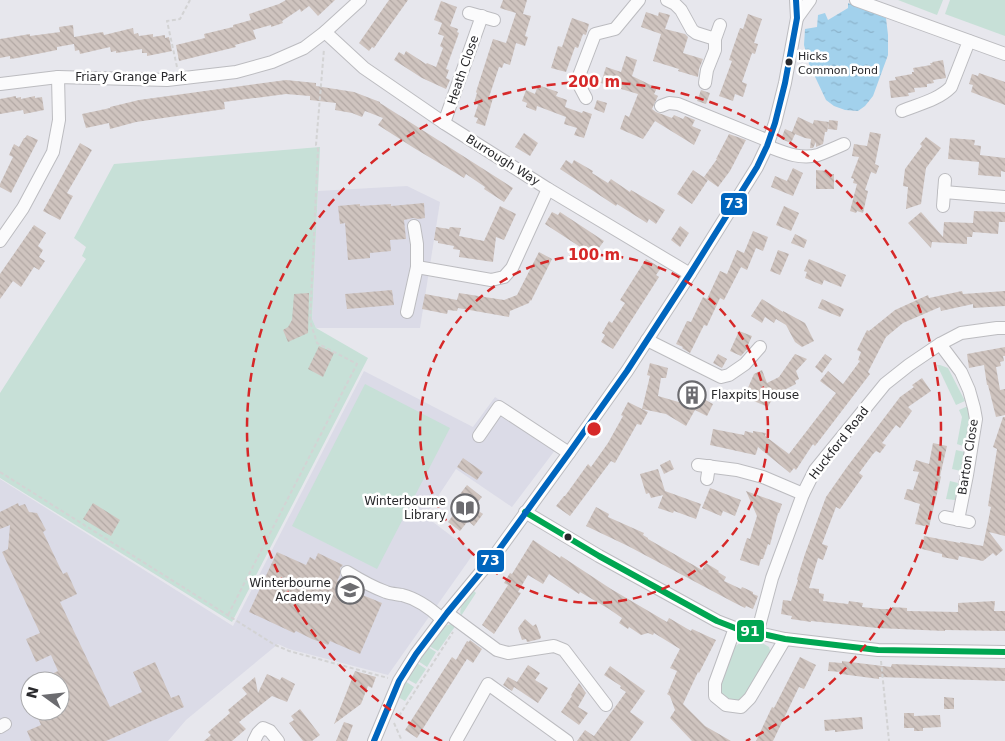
<svg xmlns="http://www.w3.org/2000/svg" width="1005" height="741" font-family="'DejaVu Sans',sans-serif">
	<style>
		.built { fill: #dbdbe7; fill-rule: evenodd }
		.green { fill: #c7e0d7 }
		.water { fill: url(#water-ripples) }
		.building { fill: url(#building-back-hatch) }
		.lines { fill: none; stroke-linecap: round; stroke-linejoin: round }
		.minor-casing { stroke: #bcbcc0; stroke-width: 14 }
		.path { stroke: #d3d3d4; stroke-width: 2; stroke-dasharray: 4 2.5; stroke-linecap: butt }
		.minor { stroke: #fbfbfc; stroke-width: 12 }
		.bus-1-casing { stroke: #fff; stroke-width: 10 }
		.bus-2-casing { stroke: #fff; stroke-width: 10 }
		.bus-1 { stroke: #00a651; stroke-width: 6 }
		.bus-2 { stroke: #0065bd; stroke-width: 6 }
		.ring { fill: none; stroke: #d62828; stroke-width: 2.5; stroke-dasharray: 9 6 }
		.bus-dot { fill: #29292c; stroke: #fff; stroke-width: 2 }
		.labels { text-anchor: middle; stroke-width: 5; stroke-linejoin: round; paint-order: stroke }
		.bus-label { font-size: 11px; fill: #29292c; stroke: #fff; text-anchor: start }
		.street-label { font-size: 12px; fill: #29292c; stroke: #fff }
		.poi-label { font-size: 12px; fill: #29292c; stroke: #fff; text-anchor: end }
		.centre { fill: #d62828; stroke: #fff; stroke-width: 2.5 }
		.ring-label { font-size: 15px; text-anchor: middle; font-weight: bold; fill: #d62828; stroke: #fff; stroke-width: 5; stroke-linejoin: round; paint-order: stroke }
		.line-badge { stroke: #fff; stroke-width: 2 }
		.badge-label { font-size: 14px; text-anchor: middle; font-weight: bold; fill: #fff }
	</style>
	<defs>
		<pattern id="water-ripples" width="26" height="14" patternUnits="userSpaceOnUse" patternTransform="scale(1.25)"><rect width="26" height="14" fill="#a2d1ec"/><path d="M2 4q2-2 4 0t4 0M15 11q2-2 4 0t4 0" fill="none" stroke="#8cb3cb"/></pattern>
		<pattern id="building-back-hatch" width="6" height="6" patternUnits="userSpaceOnUse" patternTransform="scale(1.25)"><rect width="6" height="6" fill="#cfc4bf"/><path d="M-1 5l2 2M0 0l6 6M5-1l2 2" fill="none" stroke="#b2a8a4"/></pattern>
	</defs>
	<rect width="100%" height="100%" fill="#e7e7ed"/>
	<g class="built">
		<polygon points="407,186 440,202 420,328 316,328 312,320 318,191"/>
		<path d="M364,371l109,56 22,-30 67,44 -50,66 -56,-38 -31,47 49,37 -86,122 -99,-26 -11,-5 -92,76 -18,21h-168v-262l233,147zM30,681h30v30h-30z"/>
	</g>
	<g class="green">
		<polygon points="898,0 943,0 937,15"/>
		<polygon points="950,0 1005,0 1005,36 945,14"/>
		<polygon points="320,147 312,319 316,328 368,358 232,622 0,478 0,393 86,259 82,256 86,247 74,238 114,164"/>
		<polygon points="937,365 940,365 948,368 965,401 956,405"/>
		<polygon points="365,384 450,428 377,569 292,526"/>
		<polygon points="968,406 972,420 966,447 957,444 962,417 959,410"/>
		<polygon points="956,450 965,452 961,471 952,469"/>
		<polygon points="950,481 958,483 955,500 946,499"/>
		<path d="M473,590l3,3 -15,23c-3,-11 6,-18 12,-26z"/>
		<polygon points="451,624 456,625 438,651 429,646 444,626"/>
		<polygon points="746,639 761,642 769,647 771,654 746,695 739,701 728,701 720,693 720,684 734,647"/>
		<polygon points="428,647 436,652 427,667 418,661"/>
		<polygon points="417,663 426,669 416,684 407,679"/>
		<polygon points="405,681 414,687 405,701 398,697"/>
	</g>
	<polygon class="water" points="848,3 886,18 888,35 888,55 873,96 865,106 858,111 845,110 834,106 826,100 809,64 804,45 805,29 817,27 818,15 825,13 828,20 848,8"/>
	<g class="building">
		<polygon points="286,0 335,0 318,16 309,6 301,12 300,9 282,21 283,23 271,27 271,25 253,30 256,39 235,45 236,47 179,61 176,45 205,38 204,34 233,27 233,25 251,20 249,14 279,4"/>
		<polygon points="389,0 408,0 378,42 374,48 372,47 369,51 359,43"/>
		<polygon points="503,0 527,0 523,14 531,16 525,36 528,37 525,46 516,43 510,65 504,63 502,68 499,67 489,97 493,98 485,126 476,123 478,118 474,117 478,105 474,103 477,93 476,92 493,39 506,43 516,13 500,8"/>
		<polygon points="441,1 457,7 450,26 458,29 457,32 459,33 446,69 449,70 446,78 450,80 446,89 422,78 394,60 399,52 404,55 406,51 426,64 427,63 436,67 443,48 440,46 444,36 438,34 442,23 434,20"/>
		<polygon points="646,12 658,16 659,12 670,15 665,29 685,34 688,37 683,53 703,59 699,69 698,77 678,71 679,69 653,61 661,34 641,27"/>
		<polygon points="748,14 762,19 754,43 758,44 755,54 752,53 742,82 747,84 743,97 735,94 733,101 719,96 732,61 729,60 733,48 740,28 743,29"/>
		<polygon points="572,18 589,24 586,35 583,34 578,48 575,47 566,72 551,68 558,46 562,47"/>
		<polygon points="73,25 74,37 103,32 104,35 133,28 134,34 138,33 139,36 153,34 153,37 165,35 165,38 169,37 172,51 147,56 147,53 142,53 142,49 116,53 116,51 111,52 110,47 80,54 79,50 75,51 74,44 57,47 57,50 17,58 10,59 10,56 0,58 0,39 30,34 30,36 60,32 59,27"/>
		<polygon points="626,56 637,60 632,76 657,88 654,94 658,96 652,109 656,112 672,118 674,115 683,119 685,116 695,120 692,126 701,130 694,145 655,121 643,139 620,129 625,115 629,117 638,94 601,83 606,67 621,72"/>
		<polygon points="943,60 946,78 933,80 934,83 927,84 927,87 914,88 915,92 908,93 909,96 891,98 889,81 896,80 895,77 912,74 912,72 914,72 913,68 931,65 930,63 933,63 932,62"/>
		<polygon points="979,73 1005,82 1005,105 971,92 973,85 969,84 972,74 978,76"/>
		<polygon points="286,80 316,83 316,86 354,92 380,102 380,103 513,188 504,202 484,189 485,187 466,174 464,178 414,148 378,125 383,118 365,111 362,117 352,113 335,110 336,103 310,100 310,96 286,94 224,102 225,109 136,122 110,129 109,123 86,128 82,114 110,108 110,107 139,100"/>
		<polygon points="538,85 558,92 556,96 567,100 565,107 582,113 583,111 592,114 584,138 574,135 577,128 564,124 566,117 537,106 536,111 526,107 527,103 522,101 526,90 535,94"/>
		<polygon points="701,90 710,93 706,104 697,101"/>
		<polygon points="16,96 16,98 21,97 21,99 35,96 35,98 42,97 44,110 24,114 23,110 0,114 0,99"/>
		<polygon points="597,100 607,103 604,113 594,109"/>
		<polygon points="798,117 813,124 814,120 829,122 827,132 825,132 823,144 816,147 816,142 813,148 810,148 811,139 805,138 795,134 791,143 781,139 785,129 792,132"/>
		<polygon points="829,120 838,121 837,130 828,129"/>
		<polygon points="870,132 881,134 875,164 879,166 876,174 871,172 865,190 868,191 863,213 857,211 856,213 850,211 857,184 853,183 854,179 851,178 859,157 852,156 854,144 867,146"/>
		<polygon points="524,133 538,143 530,156 515,147"/>
		<polygon points="729,134 746,140 730,171 718,187 704,177 717,159 716,159"/>
		<polygon points="27,135 38,140 11,193 0,187 0,184 13,157 9,155 14,144 19,147 24,138 25,138"/>
		<polygon points="926,137 941,148 926,168 921,204 906,209 908,187 903,186 905,169 922,146 920,144"/>
		<polygon points="950,138 975,140 974,145 981,146 980,155 1005,158 1005,172 1001,171 1001,177 978,175 979,162 948,159"/>
		<polygon points="80,143 92,150 67,193 73,196 60,220 43,211"/>
		<polygon points="566,160 572,164 574,160 593,171 592,173 608,183 611,179 630,192 631,190 665,210 656,224 649,219 647,223 617,204 616,206 560,169"/>
		<polygon points="793,168 803,173 793,196 771,187 775,176 787,181"/>
		<polygon points="693,170 708,180 692,204 677,194"/>
		<polygon points="816,170 827,171 827,174 834,174 834,189 816,189"/>
		<polygon points="424,203 425,218 418,219 413,218 404,220 406,239 390,240 391,251 370,253 370,258 348,260 345,223 340,224 338,206 360,204 360,206 391,204 391,206"/>
		<polygon points="500,206 516,214 504,240 496,237 493,262 459,257 460,250 453,249 454,246 438,243 438,241 434,240 436,227 449,229 450,227 461,228 459,236 484,241"/>
		<polygon points="784,206 799,213 791,231 776,225"/>
		<polygon points="974,211 1005,212 1005,222 999,222 998,234 973,232 972,237 967,237 967,244 932,242 931,248 908,223 921,212 943,237 944,222 973,223"/>
		<polygon points="552,212 558,215 560,212 604,241 596,252 593,250 591,254 545,224"/>
		<polygon points="34,225 46,233 38,246 43,250 39,257 45,261 39,270 34,267 21,287 13,281 0,299 0,274"/>
		<polygon points="680,226 689,233 680,247 671,240"/>
		<polygon points="753,231 768,237 763,251 756,248 747,270 741,267 724,300 720,298 707,326 704,325 690,353 682,348 683,347 676,344 687,321 691,322 703,297 707,299 720,271 727,274 737,250 744,253"/>
		<polygon points="795,234 807,240 804,248 791,243"/>
		<polygon points="778,250 789,254 780,275 770,271"/>
		<polygon points="539,252 552,259 531,301 530,300 529,303 510,311 509,317 458,308 457,311 448,310 447,314 422,309 425,294 457,300 459,293 504,300 517,295"/>
		<polygon points="646,259 661,268 656,275 659,277 613,349 601,342 605,335 602,333 609,321 612,323 625,303 620,300"/>
		<polygon points="809,259 846,275 841,287 824,280 822,285 805,278 807,272 804,271"/>
		<polygon points="392,290 394,305 347,309 345,294"/>
		<polygon points="962,291 963,294 1005,291 1005,306 973,308 973,304 941,311 940,307 903,323 886,337 868,372 870,374 815,446 813,444 796,470 794,468 790,473 758,447 756,454 755,455 710,445 713,429 744,435 745,431 753,433 753,431 766,433 765,436 789,454 836,393 820,381 828,371 843,384 860,361 858,360 861,352 857,350 867,330 869,331 895,310 928,295 929,298"/>
		<polygon points="309,293 308,333 288,342 283,330 288,327 292,320 294,294"/>
		<polygon points="762,299 783,312 783,311 805,323 814,341 802,347 795,342 786,325 776,319 774,323 765,317 762,323 751,316"/>
		<polygon points="822,299 844,309 840,317 818,308"/>
		<polygon points="739,331 752,336 748,345 750,346 741,356 730,351"/>
		<polygon points="319,346 334,353 323,377 308,369"/>
		<polygon points="1005,347 1005,356 1003,356 1004,361 1000,362 1001,366 996,367 1000,390 1005,389 1005,415 996,417 988,385 987,385 984,365 969,368 967,354"/>
		<polygon points="718,354 727,359 722,368 713,363"/>
		<polygon points="795,354 807,359 796,371 799,379 795,381 796,384 774,395 768,407 744,397 754,374 762,370 767,383 779,377"/>
		<polygon points="825,354 832,359 822,373 815,367"/>
		<polygon points="650,363 668,368 666,378 661,378 658,396 682,403 689,388 699,394 698,396 713,404 707,416 695,410 686,426 666,414 642,409 650,376 647,375"/>
		<polygon points="922,378 931,391 908,407 912,411 900,428 896,425 882,443 886,445 880,453 876,451 873,454 859,473 863,476 840,509 836,507 822,544 828,546 823,560 818,558 809,588 819,589 819,593 824,594 823,601 848,604 849,601 863,603 862,607 880,609 892,609 892,607 907,608 907,611 958,612 958,603 995,601 994,611 1005,611 1005,631 945,630 945,631 877,628 811,621 811,622 791,619 792,616 781,614 783,600 791,601 798,580 797,579 805,554 826,497 847,467 900,397 914,387 912,385"/>
		<polygon points="628,402 648,412 641,425 637,424 615,463 611,461 570,516 556,506 564,496 565,496 588,464 591,467 608,443 623,416 621,415"/>
		<polygon points="1003,417 1005,417 1005,536 989,532 1003,550 996,556 993,553 983,561 959,556 958,560 942,557 942,554 922,549 924,536 960,543 960,542 983,546 991,507 988,506 997,449 993,447"/>
		<polygon points="933,443 947,446 940,476 941,477 929,527 915,524 920,504 904,499 907,489 913,490 919,472 913,471 916,460 929,464"/>
		<polygon points="463,458 483,472 477,480 457,467"/>
		<polygon points="670,460 674,469 664,474 660,465"/>
		<polygon points="658,469 665,491 701,504 696,519 674,511 673,513 658,508 663,495 651,498 649,493 646,494 640,474"/>
		<polygon points="467,485 482,497 477,503 480,505 477,510 483,514 474,526 468,521 460,531 448,522 456,511 450,507"/>
		<polygon points="710,488 741,500 735,516 723,511 721,516 702,508"/>
		<polygon points="746,491 782,504 779,513 778,513 770,545 768,544 763,559 761,559 759,566 740,560 747,538 750,539 757,516"/>
		<polygon points="18,503 19,506 25,504 29,512 37,513 46,530 43,532 63,574 67,572 77,594 60,602 110,707 142,692 133,672 155,662 171,698 179,695 184,707 106,741 31,741 27,731 41,725 35,711 60,711 60,681 36,681 58,671 51,655 36,662 26,639 40,633 2,552 8,549 10,525 0,529 0,512"/>
		<polygon points="93,503 120,520 111,536 83,519"/>
		<polygon points="596,507 609,514 608,517 644,533 643,535 648,538 648,539 702,570 706,563 719,571 718,572 726,577 724,581 741,589 742,587 753,592 753,594 758,596 753,609 746,606 745,608 733,602 628,546 586,526"/>
		<polygon points="533,540 560,558 561,556 611,589 667,622 669,618 691,631 692,629 716,640 699,673 698,672 683,704 705,726 731,741 692,741 670,718 675,710 670,696 667,694 669,691 668,688 669,690 677,671 670,668 680,649 654,633 653,635 648,633 641,635 629,627 628,629 619,623 622,618 609,609 580,592 579,594 549,574 543,584 528,575 518,592 521,593 494,634 482,625 508,585 504,583 510,573 512,574"/>
		<polygon points="277,552 306,565 310,557 315,560 318,553 343,565 340,568 340,575 337,581 339,582 335,591 357,601 360,594 382,603 360,654 330,641 328,645 312,639 296,631 294,633 249,612"/>
		<polygon points="525,619 533,626 536,624 541,637 540,639 527,642 526,639 522,640 518,628"/>
		<polygon points="470,640 482,649 473,663 467,659 417,738 405,730 452,657 456,660 467,641 469,642"/>
		<polygon points="800,657 816,665 804,689 799,687 773,741 756,741 772,707 774,708"/>
		<polygon points="842,661 891,667 892,664 1005,668 1005,681 879,677 879,679 841,674 841,672 828,671 829,662 842,663"/>
		<polygon points="528,665 540,673 535,680 548,688 538,703 514,687 512,691 503,685 508,677 517,682"/>
		<polygon points="610,666 645,691 630,712 644,722 630,741 577,741 585,730 594,736 626,692 620,688 621,686 604,675"/>
		<polygon points="355,671 376,677 372,688 368,686 361,704 334,724"/>
		<polygon points="267,674 280,680 282,677 295,684 287,702 272,696 239,722 246,729 232,741 204,741 211,735 208,732 230,713 228,710 247,694 242,688 255,677 258,693"/>
		<polygon points="579,683 586,693 578,707 588,713 579,725 561,712 572,696 571,695"/>
		<polygon points="944,697 954,698 954,709 944,709"/>
		<polygon points="300,709 320,735 312,741 303,741 289,723 294,720 291,716"/>
		<polygon points="904,713 914,713 914,716 940,715 941,727 923,728 923,731 914,731 914,728 904,728"/>
		<polygon points="862,717 863,729 835,732 835,730 825,731 824,720"/>
		<polygon points="344,722 353,725 347,741 336,741"/>
	</g>
	<g class="lines">
		<g class="minor-casing">
			<g id="minor">
				<polyline points="667,0 675,4 681,10 692,30 696,33 715,39 720,25"/>
				<polyline points="856,0 1005,54"/>
				<polyline points="469,13 494,20"/>
				<polyline points="797,18 810,0"/>
				<polyline points="325,32 364,68 444,123 548,189 690,274"/>
				<polyline points="705,83 707,70 715,50 715,39"/>
				<polyline points="0,84 58,77 167,80 236,72 272,62 304,48 325,32 360,0"/>
				<polyline points="586,98 577,81 595,34 615,29 639,0"/>
				<polyline points="661,106 669,103 678,104 769,141"/>
				<path d="M902,111c17,-7 36,-11 49,-24l18,-46"/>
				<polyline points="444,123 482,16"/>
				<path d="M767,146c16,6 33,14 51,9 8,-3 17,-7 26,-11"/>
				<polyline points="944,192 1005,197"/>
				<polyline points="943,206 945,180"/>
				<polyline points="0,241 23,208 53,152 59,120 58,77"/>
				<polyline points="417,267 491,280 504,277 512,268 548,189"/>
				<polyline points="407,312 417,267 417,244 414,226"/>
				<polyline points="647,340 721,377 729,375 745,364 760,347"/>
				<polyline points="940,344 961,372 969,390 974,408 976,419 967,475 958,520"/>
				<polyline points="479,436 499,407 569,453"/>
				<polyline points="698,465 737,470 763,477 803,494"/>
				<polyline points="707,479 709,466"/>
				<polyline points="525,512 599,556 717,621 735,628 785,639 878,650 1005,652"/>
				<polyline points="945,517 969,522"/>
				<path d="M347,572c13,8 25,15 39,20 5,2 11,2 16,3 16,4 28,13 40,24"/>
				<polyline points="447,613 497,650 508,653 554,646 564,650 606,705"/>
				<polyline points="735,628 715,683 715,696 726,705 741,707 750,698 785,639"/>
				<polyline points="757,634 772,578 803,494 815,470 885,384 909,365 940,344 961,333 997,328 1005,328"/>
				<polyline points="0,727 5,724"/>
				<polyline points="254,741 258,733 263,728 270,731 278,741"/>
				<polyline points="374,741 399,681 416,654 447,613 495,555 569,453 627,371 690,274 757,167 767,146 775,123 785,83 797,18 796,0"/>
				<polyline points="456,741 488,684 567,741"/>
			</g>
		</g>
		<g class="path">
			<polyline points="177,67 167,21 180,19 190,0"/>
			<polyline points="0,472 275,645 289,651 388,678"/>
			<polyline points="228,615 357,364 317,343 310,321 318,149 316,145 324,49"/>
			<polyline points="881,661 889,741"/>
			<polyline points="399,716 453,632"/>
			<polyline points="394,723 402,741"/>
		</g>
		<use href="#minor" class="minor"/>
		<g class="bus-1-casing">
			<polyline id="bus-1" points="525,512 599,556 717,621 735,628 785,639 878,650 1005,652"/>
		</g>
		<g class="bus-2-casing">
			<polyline id="bus-2" points="374,741 399,681 416,654 447,613 495,555 569,453 627,371 690,274 757,167 767,146 775,123 785,83 797,18 796,0"/>
		</g>
		<use href="#bus-1" class="bus-1"/>
		<use href="#bus-2" class="bus-2"/>
	</g>
	<g class="ring">
		<circle cx="594" cy="429" r="174"/>
		<path d="M442 741A347 347 0 1 1 746 741"/>
	</g>
	<defs>
		<g id="building-ring" transform="scale(1.4375)"><circle r="9.5" fill="#fff" stroke="#6c6c70" stroke-width="1.5"/><path d="M-4-6H4V6H1V3H-1V6H-4ZM-2.5-4.3h1.7v1.8h-1.7ZM.8-4.3h1.7v1.8H.8ZM-2.5-1h1.7V.8h-1.7ZM.8-1h1.7V.8H.8Z" fill="#6c6c70"/></g>
		<g id="library-ring" transform="scale(1.4375)"><circle r="9.5" fill="#fff" stroke="#6c6c70" stroke-width="1.5"/><path d="M-6-4Q-3-5.5-.7-3.5V5Q-3 3-6 4ZM6-4Q3-5.5 .7-3.5V5Q3 3 6 4Z" fill="#6c6c70"/></g>
		<g id="school-ring" transform="scale(1.4375)"><circle r="9.5" fill="#fff" stroke="#6c6c70" stroke-width="1.5"/><path d="M0-5L7-2L0 1L-7-2ZM-4 1L0 2.5L4 1V4Q0 6-4 4Z" fill="#6c6c70"/></g>
	</defs>
	<g fill-rule="evenodd">
		<use href="#building-ring" x="692" y="395"/>
		<use href="#library-ring" x="465" y="508"/>
		<use href="#school-ring" x="350" y="590"/>
	</g>
	<g class="bus-dot">
		<circle cx="789" cy="62" r="4.5"/>
		<circle cx="568" cy="537" r="4.5"/>
	</g>
	<g class="labels">
		<g class="bus-label">
			<text x="798" y="60">Hicks<tspan x="798" dy="14">Common Pond</tspan></text>
		</g>
		<g class="street-label">
			<text transform="translate(463 70) rotate(-71)" y="4">Heath Close</text>
			<text x="131" y="81">Friary Grange Park</text>
			<text transform="translate(503 160) rotate(32)" y="4">Burrough Way</text>
			<text transform="translate(839 443) rotate(-52)" y="4">Huckford Road</text>
			<text transform="translate(968 457) rotate(-81)" y="4">Barton Close</text>
		</g>
		<g class="poi-label">
			<text x="711" y="399" text-anchor="start">Flaxpits House</text>
			<text x="446" y="505">Winterbourne<tspan x="446" dy="14">Library</tspan></text>
			<text x="331" y="587">Winterbourne<tspan x="331" dy="14">Academy</tspan></text>
		</g>
	</g>
	<circle cx="594" cy="429" r="8" class="centre"/>
	<g class="ring-label">
		<text x="594" y="87">200 m</text>
		<text x="594" y="260">100 m</text>
	</g>
	<g class="line-badge">
		<rect x="720" y="192" width="28" height="24" rx="5" fill="#0065bd"/>
		<rect x="476" y="549" width="29" height="24" rx="5" fill="#0065bd"/>
		<rect x="736" y="619" width="29" height="24" rx="5" fill="#00a651"/>
	</g>
	<g class="badge-label">
		<text x="734" y="208">73</text>
		<text x="490" y="565">73</text>
		<text x="750" y="636">91</text>
	</g>
	<g transform="translate(45 696) rotate(285)"><circle r="24" fill="#ffffff" stroke="#a9a9ab"/>
	<path d="M0-4L9 19L0 12L-9 19Z" fill="#6c6c70"/>
	<text y="-8" font-size="14" font-weight="bold" text-anchor="middle" fill="#29292c">N</text>
	</g>
</svg>
